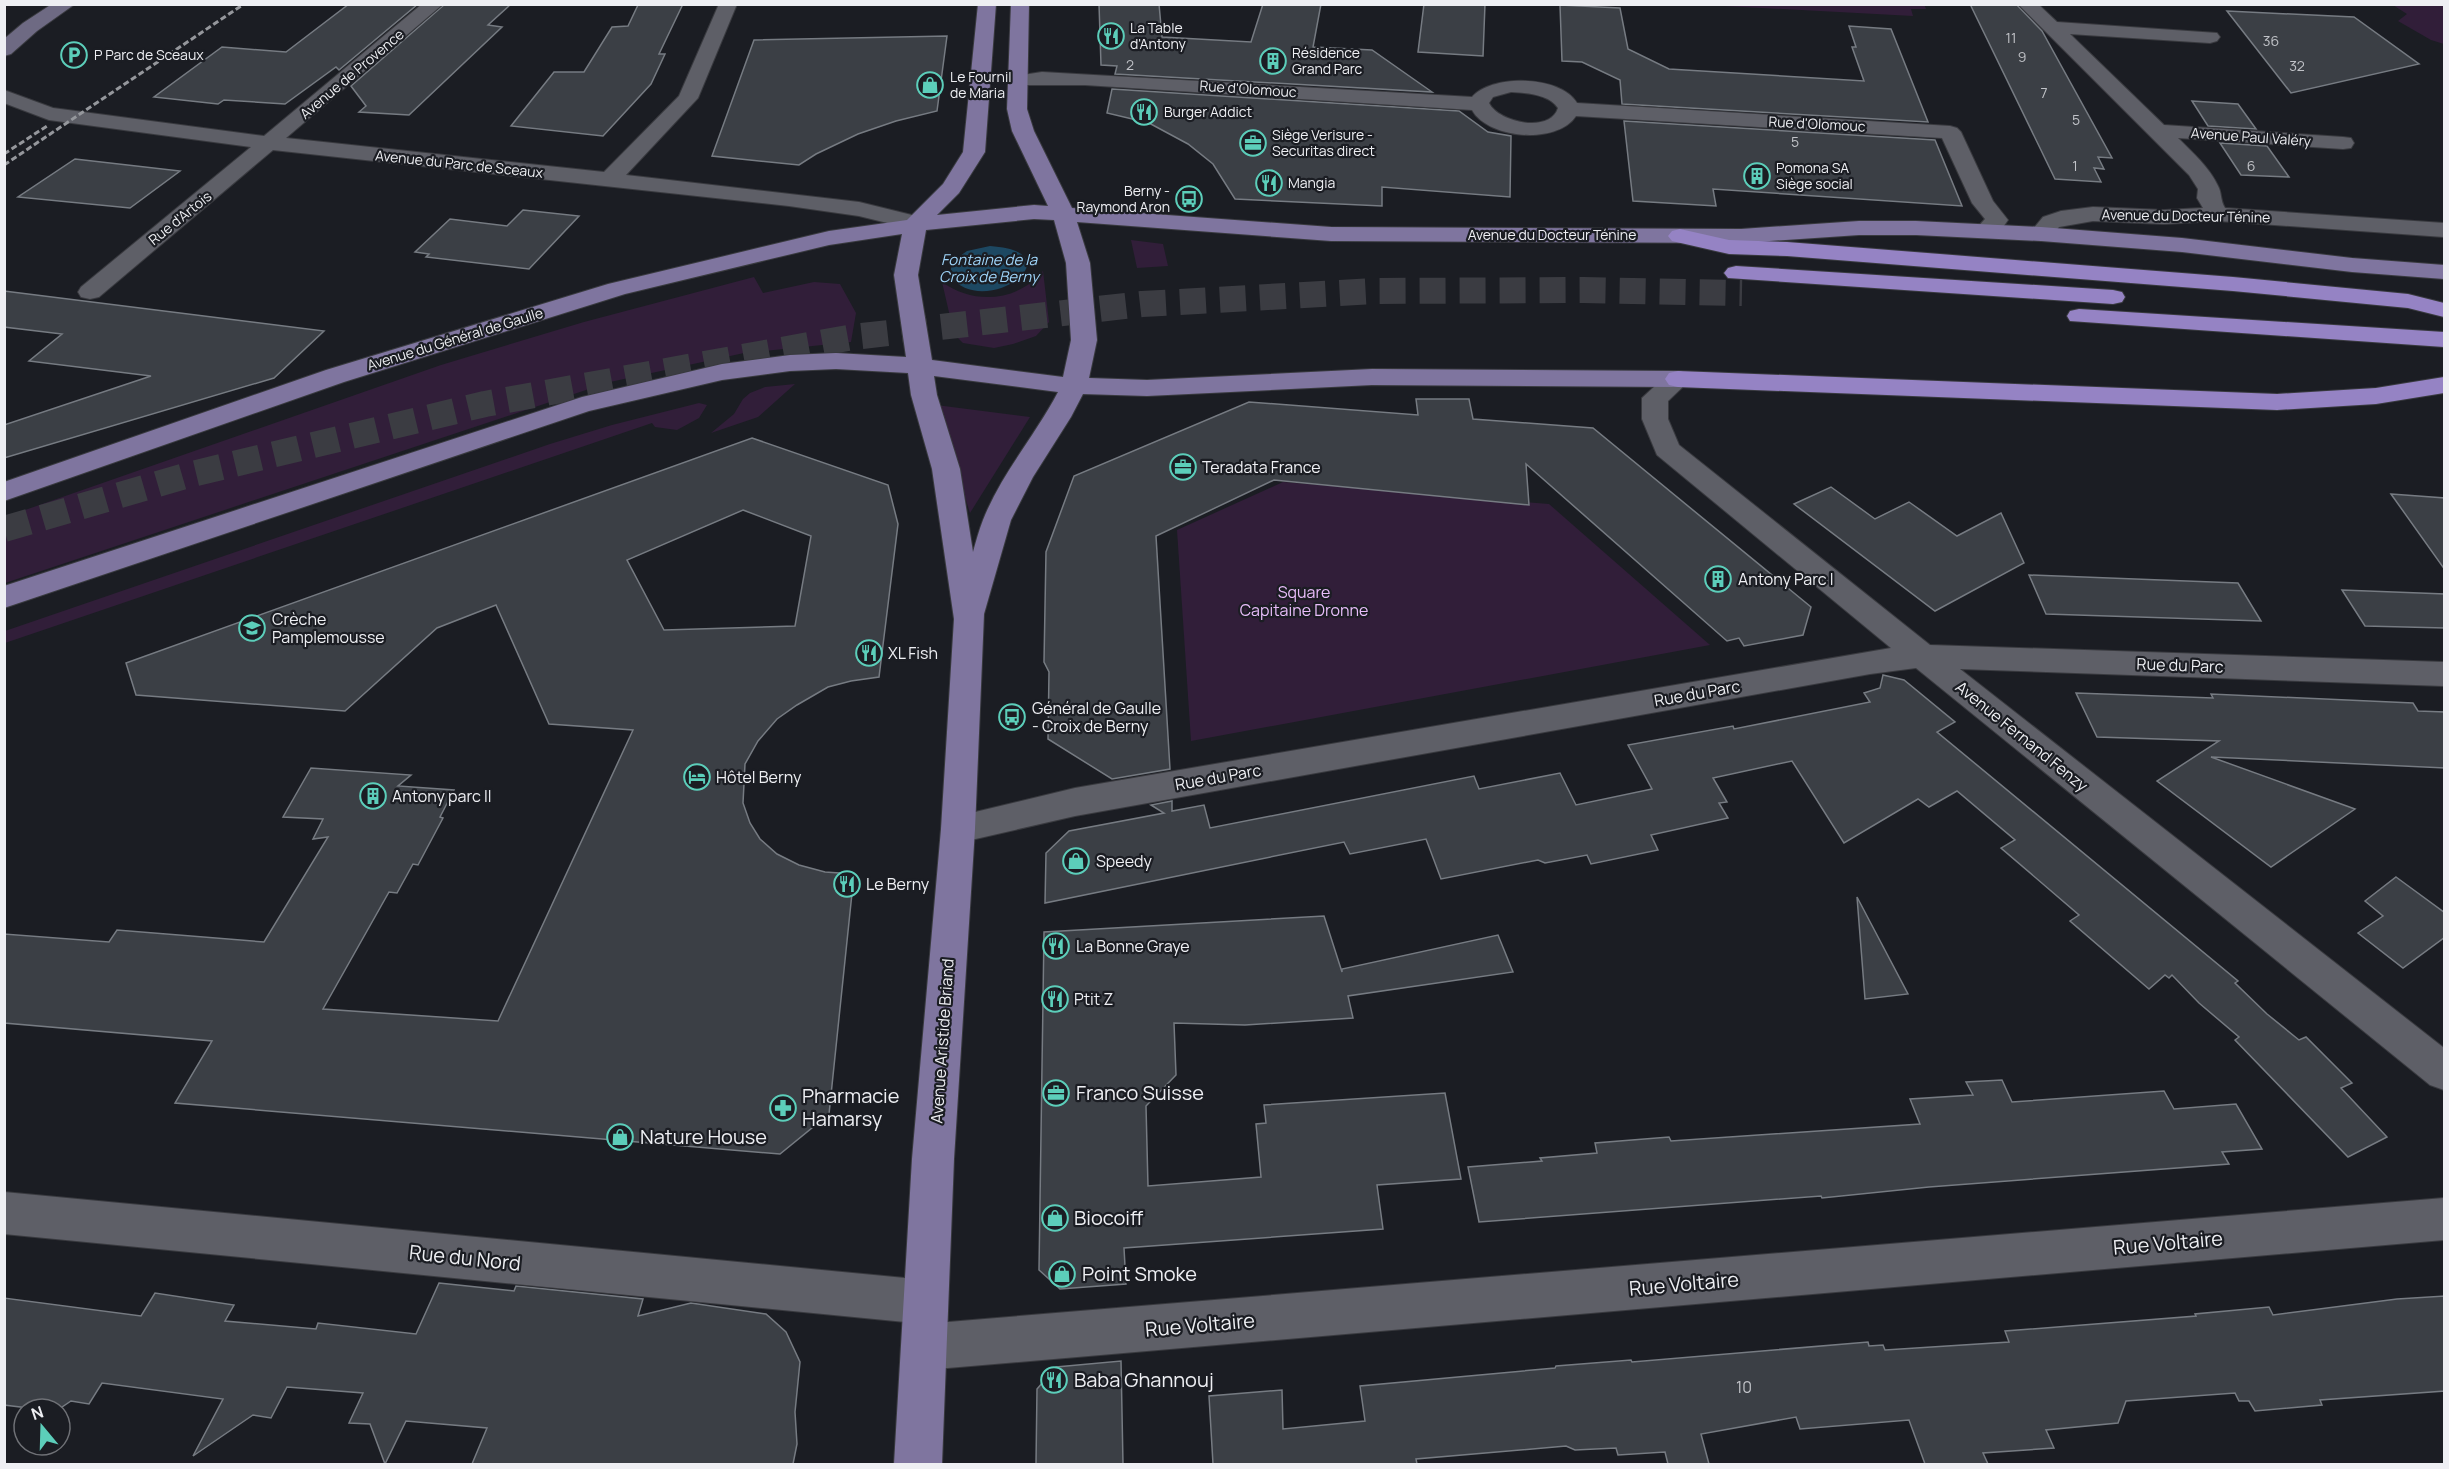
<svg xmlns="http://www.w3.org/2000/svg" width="2449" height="1469" font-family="Manrope,sans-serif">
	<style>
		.green { fill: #311e39 }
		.water { fill: #1d4862 }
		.building { fill: #3b3f45; stroke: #767b82; stroke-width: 1.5; fill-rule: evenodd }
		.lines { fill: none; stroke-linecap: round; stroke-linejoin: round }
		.highway-tunnel { stroke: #3b3c42; stroke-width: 26; stroke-dasharray: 26 14; stroke-linecap: butt }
		.street-casing { stroke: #393a3f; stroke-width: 2 }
		.secondary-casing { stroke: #393a3f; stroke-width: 2 }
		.primary-casing { stroke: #393a3f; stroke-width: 2 }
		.highway-casing { stroke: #393a3f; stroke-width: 2 }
		.street { fill: #5e5f67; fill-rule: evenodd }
		.secondary { fill: #6e6a83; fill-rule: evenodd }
		.primary { fill: #7f759f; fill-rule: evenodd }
		.highway { fill: #9583c4; fill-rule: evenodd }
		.rail { stroke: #95979c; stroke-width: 3; stroke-dasharray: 6 3; stroke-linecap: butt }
		.labels { text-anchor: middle; stroke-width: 4.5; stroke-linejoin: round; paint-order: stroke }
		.far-poi-label { font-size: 14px; fill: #eeeff3; stroke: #1b1d23; text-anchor: start }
		.number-label { font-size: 14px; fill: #c1c3c8 }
		.far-street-label { font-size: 14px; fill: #eeeff3; stroke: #1b1d23 }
		.far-water-label { font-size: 15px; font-style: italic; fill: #9fd5fa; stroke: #1b1d23 }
		.poi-label { font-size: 16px; fill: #eeeff3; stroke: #1b1d23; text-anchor: start }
		.park-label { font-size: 16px; fill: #e8bdfa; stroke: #1b1d23 }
		.street-label { font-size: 16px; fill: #eeeff3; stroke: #1b1d23 }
		.near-number-label { font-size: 16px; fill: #c1c3c8 }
		.near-poi-label { font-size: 20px; fill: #eeeff3; stroke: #1b1d23; text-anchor: start }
		.near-street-label { font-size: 20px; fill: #eeeff3; stroke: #1b1d23 }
	</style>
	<rect width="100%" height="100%" fill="#1b1d23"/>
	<g class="green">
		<polygon points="1924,4 1926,9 1911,9 1913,16 1705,5"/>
		<polygon points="2393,5 2444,5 2444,44 2431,40 2398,21 2407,14"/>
		<polygon points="1131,240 1163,244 1168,266 1137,268"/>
		<path d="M1043,271l6,51 -13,14 -23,8 -19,4 -31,-5 -9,-9 -12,-52c32,23 75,20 101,-11z"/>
		<polygon points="754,277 763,293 814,282 840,284 856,313 851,342 744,353 610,382 5,583 5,517 441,365 584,322"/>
		<polygon points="795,384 758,417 711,433 734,414 743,399 750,393 765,387"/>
		<polygon points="699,403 707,405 699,418 677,430 655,427 652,423 5,643 5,631 550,444 612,425"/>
		<polygon points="936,405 1030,417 970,513"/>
		<polygon points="1283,482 1549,504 1710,645 1191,741 1177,530"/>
	</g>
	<path class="water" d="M990,246c89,6 -6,75 -40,30l2,-14 15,-11z"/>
	<g class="building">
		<polygon points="349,4 418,4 339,70 336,67 285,104 224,100 218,104 154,97 222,47 286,52"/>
		<polygon points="445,4 511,4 488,25 502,27 409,115 359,112 366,106 351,86"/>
		<polygon points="683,4 659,54 665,54 651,84 603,136 511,126 554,72 584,72 612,27 628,26 638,5"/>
		<polygon points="1099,4 1159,4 1162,37 1251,42 1263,4 1321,4 1313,47 1372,50 1432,92 1115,74 1117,66 1101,65"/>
		<polygon points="1424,4 1485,4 1483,56 1418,52"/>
		<polygon points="1970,4 2016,4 2042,31 2112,158 2098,157 2104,169 2094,168 2101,182 2055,179"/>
		<polygon points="1560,5 1620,8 1628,49 1669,69 1864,81 1852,47 1856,47 1849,26 1891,29 1928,122 1622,104 1620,80 1582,62 1562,61"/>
		<polygon points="2227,11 2354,17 2419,64 2291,93"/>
		<polygon points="947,36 937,111 896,121 858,134 816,154 799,165 712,156 754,40"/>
		<polygon points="1112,89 1459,111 1488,132 1511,136 1510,197 1382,187 1382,206 1235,199 1213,164 1188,144 1149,123 1107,113"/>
		<polygon points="2192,101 2238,104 2256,129 2208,126"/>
		<polygon points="1624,121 1935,140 1962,206 1713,189 1716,206 1633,201"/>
		<polygon points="2220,143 2267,146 2289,177 2241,175"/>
		<polygon points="75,159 180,171 130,208 18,197"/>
		<polygon points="523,210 579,216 529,269 426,257 429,254 415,252 450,219 507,226"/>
		<polygon points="4,291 324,331 274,378 4,458 4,425 151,376 29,361 62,334 4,327"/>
		<polygon points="1416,399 1469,399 1473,419 1593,428 1811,607 1803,635 1744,646 1739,638 1727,641 1526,464 1529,505 1274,480 1156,536 1170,769 1112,779 1048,739 1049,672 1044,662 1046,552 1074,476 1249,402 1418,415"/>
		<path d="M752,438l136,47 10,39 -19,153 -28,4 -23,6 -31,18 -20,14 -19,22 -13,23 -2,39 7,20 10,16 17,15 22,11 26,7 29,2 -25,240 -49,40 -605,-51 37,-62 -208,-18v-89l105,8 8,-12 147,12 64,-105 -15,2 10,-20 -40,-2 28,-49 100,7 -13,11 56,4 -14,27 3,1 -25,47 -5,-1 -16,29 -8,-1 -66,117 175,12 135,-291 -84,-6 -53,-119 -59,23 -92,83 -209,-16 -10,-32zM743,510l68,26 -16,90 -131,4 -37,-70z"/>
		<polygon points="1831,487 1875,519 1909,502 1957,536 2001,513 2024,563 1935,611 1794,504"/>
		<polygon points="2391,494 2445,498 2445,570"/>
		<polygon points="2029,575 2238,583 2261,621 2046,614"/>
		<polygon points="2342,590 2445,594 2445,628 2365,626"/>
		<polygon points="1883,675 1904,680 1955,722 1937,732 2238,981 2235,983 2267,1014 2299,1040 2306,1037 2352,1083 2341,1088 2387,1137 2348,1157 2235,1040 2239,1037 2199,1003 2172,975 2169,978 2165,975 2149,989 2070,921 2079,915 2001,848 2015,840 1957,791 1929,807 1918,799 1844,843 1792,761 1713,778 1727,802 1719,803 1728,818 1651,835 1658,850 1591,864 1587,855 1545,863 1538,860 1441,879 1426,839 1350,854 1344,842 1045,903 1046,853 1069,831 1164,813 1151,805 1172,801 1172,811 1204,805 1210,828 1474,776 1479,789 1560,773 1576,805 1652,789 1628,745 1733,726 1734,729 1870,702 1864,693 1880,688"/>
		<polygon points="2076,693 2213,698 2211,694 2413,703 2418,711 2445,712 2445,768 2211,757 2355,809 2271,867 2157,781 2219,741 2097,737"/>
		<polygon points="2396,877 2445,913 2445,937 2403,968 2358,933 2383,916 2365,901"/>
		<polygon points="1857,897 1908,994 1865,999"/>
		<polygon points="1324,916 1342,972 1342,969 1498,935 1513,972 1348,996 1353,1018 1245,1025 1174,1023 1176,1075 1146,1106 1148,1186 1261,1177 1256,1124 1266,1123 1264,1105 1445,1093 1461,1179 1377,1185 1383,1229 1124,1248 1126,1284 1060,1289 1039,1270 1044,932"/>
		<polygon points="2002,1080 2012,1102 2164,1091 2174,1109 2236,1104 2262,1149 2222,1152 2229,1164 1929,1187 1822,1198 1821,1196 1479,1222 1468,1167 1542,1161 1540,1158 1597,1153 1595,1143 1669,1137 1671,1141 1920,1124 1910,1099 1973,1095 1966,1082"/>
		<polygon points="439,1283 514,1291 516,1286 643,1299 638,1316 691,1303 766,1314 786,1332 800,1362 795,1412 797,1444 793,1464 472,1464 487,1428 406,1421 385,1464 370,1424 349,1423 363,1393 287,1387 271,1418 253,1415 193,1456 223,1399 102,1383 89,1404 71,1401 59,1409 37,1409 4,1405 4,1298 141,1316 155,1293 234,1305 225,1321 316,1329 318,1323 416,1334"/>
		<polygon points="2445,1296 2445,1391 2320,1400 2322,1405 2255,1411 2249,1401 2239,1401 2235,1393 2126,1401 2118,1423 2046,1430 2054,1448 1983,1453 1988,1464 1925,1464 1909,1420 1800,1429 1796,1417 1701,1434 1709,1464 1668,1464 1665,1452 1618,1455 1616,1448 1575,1450 1566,1446 1416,1459 1417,1464 1213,1464 1209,1396 1282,1390 1283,1429 1365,1421 1360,1386 1555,1368 1556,1366 1631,1360 1632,1362 1868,1342 1869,1346 1883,1345 1885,1350 2009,1342 2005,1331 2196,1316 2195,1314 2269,1307 2273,1315 2397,1299"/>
		<polygon points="1121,1361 1123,1464 1036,1464 1037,1389 1056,1367"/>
	</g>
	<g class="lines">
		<polyline class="highway-tunnel" points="4,529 192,474 485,404 853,337 1142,304 1376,291 1583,290 1742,293"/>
		<g class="street-casing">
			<g id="street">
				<polygon points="422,4 443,4 286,138 604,172 679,96 719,4 737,4 698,98 626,175 859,202 924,218 927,223 924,228 916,230 859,216 789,206 273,150 99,297 90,299 81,297 78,292 81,287 251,147 49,120 4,103 4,90 53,108 264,136"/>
				<path d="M2018,4h20l19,18 160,11 3,4 -3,4 -7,2 -140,-9 94,91 179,12 8,1 3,5 -3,5 -8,1 -165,-11c15,15 31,29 40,48 4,7 2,14 7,22l219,15v14l-226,-16 -54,3 -71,-3 -34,6c-8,10 -12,15 -26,12l-4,-5 14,-17 18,-6 32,-4 71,3 39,-2 -6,-10 1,-9 -9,-14z"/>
				<path d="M1042,72l430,25c20,-23 88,-22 105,6l373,23 7,2 4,4 32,69 15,19c-8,12 -15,20 -30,16l-4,-5 11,-12 -13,-16 -30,-65 -366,-22c-19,29 -88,23 -104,-6l-387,-25h-75l-3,-4 3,-4zM1511,92c15,1 38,2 47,16 -8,26 -60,14 -69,-5l4,-6z"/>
				<polygon points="1678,371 1687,373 1691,379 1668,401 1668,419 1679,445 1930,645 2444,662 2444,686 1960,669 2444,1048 2444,1090 2430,1085 1916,668 1870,674 1075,816 958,843 946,839 941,829 946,819 1075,788 1891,648 1657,455 1642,419 1642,398 1669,373"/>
				<polygon points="4,1192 926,1280 942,1286 948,1302 942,1318 926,1324 4,1234"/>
				<polygon points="2444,1198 2444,1240 924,1370 908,1363 901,1347 908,1331 924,1324"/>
			</g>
		</g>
		<g class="secondary-casing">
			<polygon id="secondary" points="52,4 75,4 37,31 11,54 4,56 4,39 23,23"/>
		</g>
		<g class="primary-casing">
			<path id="primary" d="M978,4h18l-11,148 -26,41 -22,22 97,-10 14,1 -36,-75 -5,-22 4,-105h18l-2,105 7,22 38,77 259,19 410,2 118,-8h57l125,6 141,11 170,20 92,7v14l-92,-7 -170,-20 -141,-11 -125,-6h-57l-118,8 -410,-2 -254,-19 13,41 7,77 -8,38 58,2 225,-11 306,2 9,2 4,6 -4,6 -9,2 -306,-2 -225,11 -64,-2 -12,23 -38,60 -22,43 -27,94 -9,215 -21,330 -12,305h-48l18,-305 29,-330 13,-210 -22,-150 -21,-74 -3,-22 -72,-4 -46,2 -68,9 -133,31 -585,197v-22l578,-189 140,-33 68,-9 46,-2 70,4 -12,-82 8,-41 -73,11 -204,49 -281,88 -340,119v-19l322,-112 282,-86 221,-53 78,-11 36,-36 20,-32zM1034,219l20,1 12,43 5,77 -8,37 -131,-17 -14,-85 8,-45zM934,376l124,16c-23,44 -57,82 -75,128 -4,10 -7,21 -10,32l-13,-83 -23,-74z"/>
		</g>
		<g class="highway-casing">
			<g id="highway">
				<polygon points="1680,229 1729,240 1787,242 2233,277 2408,294 2444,303 2444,317 2408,308 2233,291 1787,256 1729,254 1672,241 1668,236 1672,231"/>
				<polygon points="1736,266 2113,290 2122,292 2125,297 2122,302 2113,304 1728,278 1724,273 1728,268"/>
				<polygon points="2079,309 2444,332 2444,347 2070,321 2067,316 2070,311"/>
				<polygon points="1678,371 2277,394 2376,388 2444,377 2444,393 2376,404 2277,410 1678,387 1669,385 1665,379 1669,373"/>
			</g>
		</g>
		<use href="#street" class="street"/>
		<use href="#secondary" class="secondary"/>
		<use href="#primary" class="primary"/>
		<use href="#highway" class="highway"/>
		<g class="rail">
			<polyline points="4,154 47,126"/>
			<polyline points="4,165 244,4"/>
		</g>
	</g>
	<defs>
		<g id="restaurant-ring" transform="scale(1.35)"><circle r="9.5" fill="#1b1d23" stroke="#5cceba" stroke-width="1.5"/><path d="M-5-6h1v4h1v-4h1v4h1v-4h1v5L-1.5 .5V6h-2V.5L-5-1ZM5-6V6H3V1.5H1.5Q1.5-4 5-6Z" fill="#5cceba"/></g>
		<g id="parking-ring" transform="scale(1.35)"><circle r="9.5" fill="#1b1d23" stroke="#5cceba" stroke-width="1.5"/><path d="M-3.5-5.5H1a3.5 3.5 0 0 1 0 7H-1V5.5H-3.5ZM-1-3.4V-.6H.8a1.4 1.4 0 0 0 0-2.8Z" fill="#5cceba"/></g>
		<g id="building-ring" transform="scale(1.35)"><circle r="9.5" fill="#1b1d23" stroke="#5cceba" stroke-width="1.5"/><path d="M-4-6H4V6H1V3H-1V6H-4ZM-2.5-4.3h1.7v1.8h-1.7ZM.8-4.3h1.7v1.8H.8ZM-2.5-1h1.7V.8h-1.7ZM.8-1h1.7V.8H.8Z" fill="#5cceba"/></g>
		<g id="shop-ring" transform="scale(1.35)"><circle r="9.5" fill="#1b1d23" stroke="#5cceba" stroke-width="1.5"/><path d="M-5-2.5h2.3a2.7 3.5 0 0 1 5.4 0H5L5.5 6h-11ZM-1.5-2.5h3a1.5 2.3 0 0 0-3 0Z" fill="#5cceba"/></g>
		<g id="office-ring" transform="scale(1.35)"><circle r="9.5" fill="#1b1d23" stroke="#5cceba" stroke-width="1.5"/><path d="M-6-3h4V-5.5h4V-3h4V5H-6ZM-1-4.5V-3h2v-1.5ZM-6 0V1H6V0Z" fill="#5cceba"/></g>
		<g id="bus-ring" transform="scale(1.35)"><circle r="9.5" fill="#1b1d23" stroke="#5cceba" stroke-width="1.5"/><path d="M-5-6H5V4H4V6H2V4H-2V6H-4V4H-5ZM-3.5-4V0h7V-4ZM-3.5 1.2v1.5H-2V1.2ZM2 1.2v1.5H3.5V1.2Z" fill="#5cceba"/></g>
		<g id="school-ring" transform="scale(1.35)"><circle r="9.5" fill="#1b1d23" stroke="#5cceba" stroke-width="1.5"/><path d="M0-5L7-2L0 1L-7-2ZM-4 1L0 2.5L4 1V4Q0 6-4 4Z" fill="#5cceba"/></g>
		<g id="hotel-ring" transform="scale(1.35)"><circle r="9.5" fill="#1b1d23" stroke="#5cceba" stroke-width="1.5"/><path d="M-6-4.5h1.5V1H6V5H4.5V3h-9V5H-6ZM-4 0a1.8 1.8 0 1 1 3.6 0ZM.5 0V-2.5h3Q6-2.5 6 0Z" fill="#5cceba"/></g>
		<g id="pharmacy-ring" transform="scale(1.35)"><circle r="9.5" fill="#1b1d23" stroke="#5cceba" stroke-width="1.5"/><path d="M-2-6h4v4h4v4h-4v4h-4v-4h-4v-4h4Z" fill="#5cceba"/></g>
	</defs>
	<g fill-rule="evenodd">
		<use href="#restaurant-ring" x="1111" y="36"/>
		<use href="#parking-ring" x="74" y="55"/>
		<use href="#building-ring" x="1273" y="61"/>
		<use href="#shop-ring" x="930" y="85"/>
		<use href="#restaurant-ring" x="1144" y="112"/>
		<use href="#office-ring" x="1253" y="143"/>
		<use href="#building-ring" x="1757" y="176"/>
		<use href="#restaurant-ring" x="1269" y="183"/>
		<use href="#bus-ring" x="1189" y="199"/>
		<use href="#office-ring" x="1183" y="467"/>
		<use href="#building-ring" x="1718" y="579"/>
		<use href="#school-ring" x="252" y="628"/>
		<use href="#restaurant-ring" x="869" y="653"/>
		<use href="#bus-ring" x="1012" y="717"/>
		<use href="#hotel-ring" x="697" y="777"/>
		<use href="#building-ring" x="373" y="796"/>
		<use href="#shop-ring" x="1076" y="861"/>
		<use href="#restaurant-ring" x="847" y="884"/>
		<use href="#restaurant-ring" x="1056" y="946"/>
		<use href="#restaurant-ring" x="1055" y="999"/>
		<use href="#office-ring" x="1056" y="1093"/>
		<use href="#pharmacy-ring" x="783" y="1108"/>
		<use href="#shop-ring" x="620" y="1137"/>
		<use href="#shop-ring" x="1055" y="1218"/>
		<use href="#shop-ring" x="1062" y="1274"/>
		<use href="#restaurant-ring" x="1054" y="1380"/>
	</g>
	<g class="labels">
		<g class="far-poi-label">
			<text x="1130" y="33">La Table<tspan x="1130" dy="16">d'Antony</tspan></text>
			<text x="1292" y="58">Résidence<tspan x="1292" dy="16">Grand Parc</tspan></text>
			<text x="94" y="60">P Parc de Sceaux</text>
			<text x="950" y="82">Le Fournil<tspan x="950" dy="16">de Maria</tspan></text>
			<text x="1164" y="117">Burger Addict</text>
			<text x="1272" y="140">Siège Verisure -<tspan x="1272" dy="16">Securitas direct</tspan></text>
			<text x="1776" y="173">Pomona SA<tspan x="1776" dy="16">Siège social</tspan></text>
			<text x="1288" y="188">Mangia</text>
			<text x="1170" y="196" text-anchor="end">Berny -<tspan x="1170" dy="16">Raymond Aron</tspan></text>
		</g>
		<g class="number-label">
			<text x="2011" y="43">11</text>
			<text x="2271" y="46">36</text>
			<text x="2022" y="62">9</text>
			<text x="1130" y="70">2</text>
			<text x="2297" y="71">32</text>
			<text x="2044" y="98">7</text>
			<text x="2076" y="125">5</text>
			<text x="1795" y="147">5</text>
			<text x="2075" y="171">1</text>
			<text x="2251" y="171">6</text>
		</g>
		<g class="far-street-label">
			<text transform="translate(352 74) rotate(-40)" y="5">Avenue de Provence</text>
			<text transform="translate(1248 89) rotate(4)" y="5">Rue d'Olomouc</text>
			<text transform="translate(1817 124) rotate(3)" y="5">Rue d'Olomouc</text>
			<text transform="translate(2251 137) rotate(4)" y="5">Avenue Paul Valéry</text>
			<text transform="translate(459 164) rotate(6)" y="5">Avenue du Parc de Sceaux</text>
			<text transform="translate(2186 216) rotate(1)" y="5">Avenue du Docteur Ténine</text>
			<text transform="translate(180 218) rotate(-39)" y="5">Rue d'Artois</text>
			<text x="1552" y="240">Avenue du Docteur Ténine</text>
			<text transform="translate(455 339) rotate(-17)" y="5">Avenue du Général de Gaulle</text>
		</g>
		<g class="far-water-label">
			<text x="989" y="265">Fontaine de la<tspan x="989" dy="17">Croix de Berny</tspan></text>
		</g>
		<g class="poi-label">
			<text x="1202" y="473">Teradata France</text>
			<text x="1738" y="585">Antony Parc I</text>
			<text x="272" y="625">Crèche<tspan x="272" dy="18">Pamplemousse</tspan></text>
			<text x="888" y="659">XL Fish</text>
			<text x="1032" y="714">Général de Gaulle<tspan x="1032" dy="18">- Croix de Berny</tspan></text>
			<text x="716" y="783">Hôtel Berny</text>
			<text x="392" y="802">Antony parc II</text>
			<text x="1096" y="867">Speedy</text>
			<text x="866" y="890">Le Berny</text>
			<text x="1076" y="952">La Bonne Graye</text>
			<text x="1074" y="1005">Ptit Z</text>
		</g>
		<g class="park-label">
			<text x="1304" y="598">Square<tspan x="1304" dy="18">Capitaine Dronne</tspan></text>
		</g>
		<g class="street-label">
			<text transform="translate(2180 665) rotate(2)" y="6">Rue du Parc</text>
			<text transform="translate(1697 693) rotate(-10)" y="6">Rue du Parc</text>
			<text transform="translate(2022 736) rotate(39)" y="6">Avenue Fernand Fenzy</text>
			<text transform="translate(1218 777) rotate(-10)" y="6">Rue du Parc</text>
			<text transform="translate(942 1041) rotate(-86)" y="6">Avenue Aristide Briand</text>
		</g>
		<g class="near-number-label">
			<text x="1744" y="1393">10</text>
		</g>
		<g class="near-poi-label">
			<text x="1076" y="1100">Franco Suisse</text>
			<text x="802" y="1103">Pharmacie<tspan x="802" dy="23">Hamarsy</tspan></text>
			<text x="640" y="1144">Nature House</text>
			<text x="1074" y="1225">Biocoiff</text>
			<text x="1082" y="1281">Point Smoke</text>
			<text x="1074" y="1387">Baba Ghannouj</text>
		</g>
		<g class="near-street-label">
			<text transform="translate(2168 1243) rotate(-5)" y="7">Rue Voltaire</text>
			<text transform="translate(465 1258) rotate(6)" y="7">Rue du Nord</text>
			<text transform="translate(1684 1284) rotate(-5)" y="7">Rue Voltaire</text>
			<text transform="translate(1200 1325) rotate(-5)" y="7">Rue Voltaire</text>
		</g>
	</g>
	<rect width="2449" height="1469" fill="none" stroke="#eeeff3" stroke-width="12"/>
	<g transform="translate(42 1427) rotate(341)"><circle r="28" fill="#1b1d23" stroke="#6f7176" stroke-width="1.5"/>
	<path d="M0-4.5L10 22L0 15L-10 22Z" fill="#5cceba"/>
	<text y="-9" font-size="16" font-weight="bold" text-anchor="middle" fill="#eeeff3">N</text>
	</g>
</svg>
